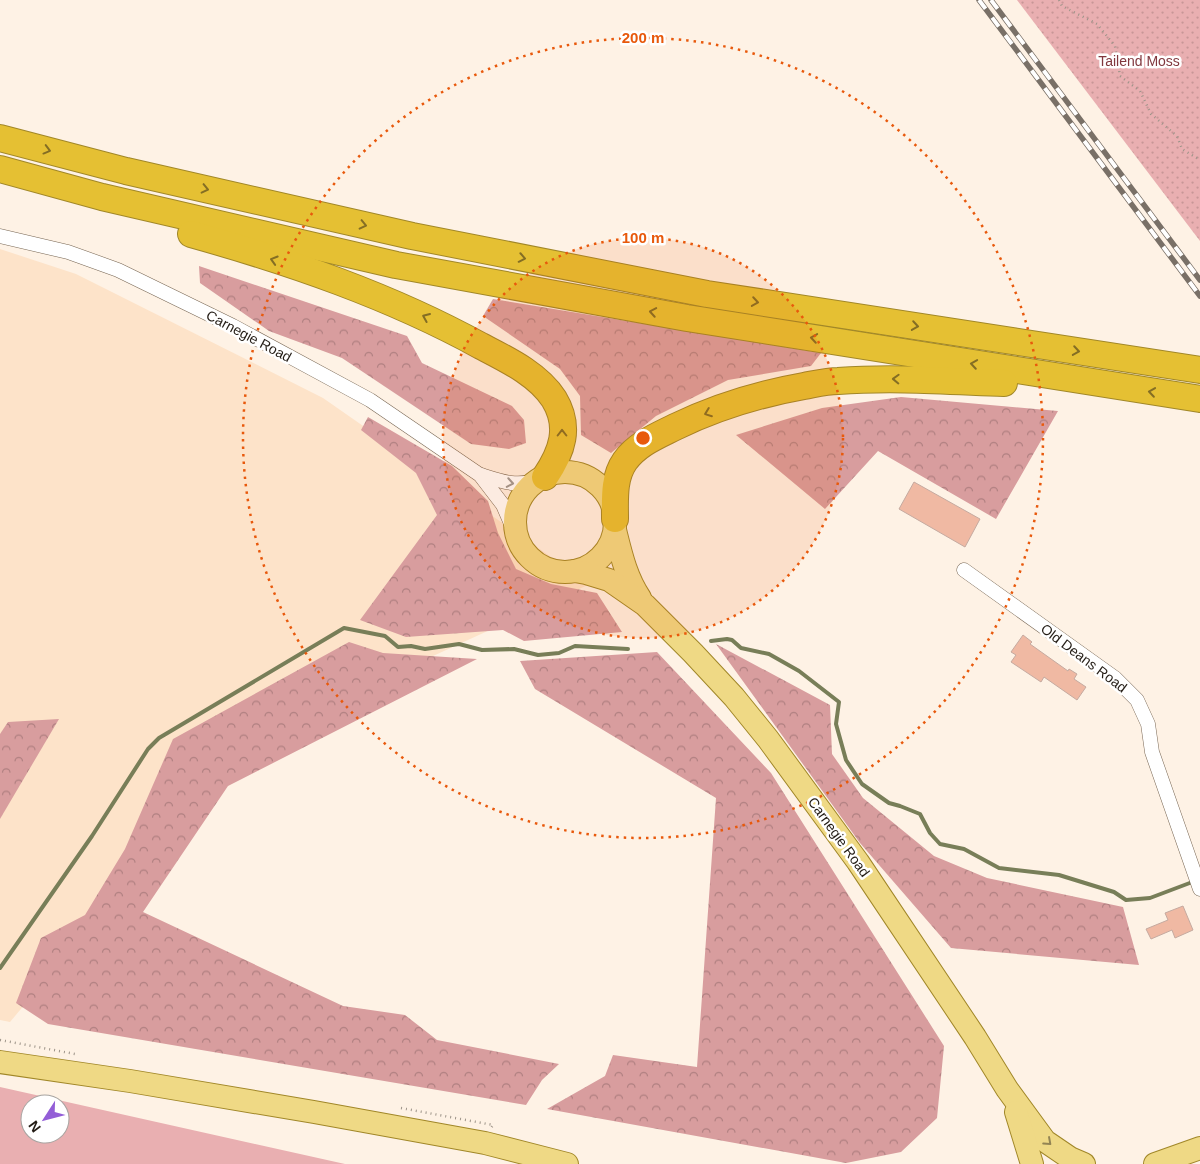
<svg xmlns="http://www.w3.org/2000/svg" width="1200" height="1164" font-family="Arial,sans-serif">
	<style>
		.built { fill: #fde3c9 }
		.green { fill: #e9afb1; fill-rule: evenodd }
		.forest { fill: url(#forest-crowns) }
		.park { fill: url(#park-dots) }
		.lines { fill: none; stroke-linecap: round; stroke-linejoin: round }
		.stream { stroke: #787e58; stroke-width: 4 }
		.building { fill: #f0b9a3; stroke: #c5aaa0 }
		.street-casing { stroke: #786754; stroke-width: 15 }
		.primary-casing { stroke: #a18728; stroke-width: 24 }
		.highway-casing { stroke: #a18728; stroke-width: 28 }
		.path { stroke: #9c9388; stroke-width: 2.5; stroke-dasharray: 1 4; stroke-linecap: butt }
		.street { stroke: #fff; stroke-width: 14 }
		.primary { stroke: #efd985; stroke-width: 22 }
		.highway { stroke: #e5c033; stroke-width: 26 }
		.rail-casing { stroke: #797067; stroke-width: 5.5 }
		.rail { stroke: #fff; stroke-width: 4; stroke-dasharray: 11; stroke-linecap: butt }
		.oneway { stroke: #846e24 }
		.oneway2 { stroke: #9c9996 }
		.oneway3 { stroke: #938453 }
		.ring { fill: none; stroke: #e8590c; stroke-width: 2.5; stroke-dasharray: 2.5 5 }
		.labels { text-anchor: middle; stroke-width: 5; stroke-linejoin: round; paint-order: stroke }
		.park-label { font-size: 14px; fill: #81383e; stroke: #fff }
		.street-label { font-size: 14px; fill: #231c15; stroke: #fff }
		.centre { fill: #e8590c; stroke: #fff; stroke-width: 2.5 }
		.ring-label { font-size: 15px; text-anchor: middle; font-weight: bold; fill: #e8590c; stroke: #fff; stroke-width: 5; stroke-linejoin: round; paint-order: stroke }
	</style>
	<defs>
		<pattern id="forest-crowns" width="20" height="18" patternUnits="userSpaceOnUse" patternTransform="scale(1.25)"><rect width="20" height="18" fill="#d89d9e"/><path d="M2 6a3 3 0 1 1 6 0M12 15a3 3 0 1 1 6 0" fill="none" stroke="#af7f80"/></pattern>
		<pattern id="park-dots" width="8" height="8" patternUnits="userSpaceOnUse" patternTransform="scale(1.25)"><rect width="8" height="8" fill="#e9afb1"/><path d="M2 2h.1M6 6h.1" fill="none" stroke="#c89697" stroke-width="1.8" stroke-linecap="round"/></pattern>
	</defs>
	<rect width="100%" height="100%" fill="#fef2e5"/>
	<polygon class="built" points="0,249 76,274 323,398 590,584 245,742 10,1022 0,1020"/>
	<path class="green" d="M0,1087l345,77h-345zM30,1104h30v30h-30z"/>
	<g class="forest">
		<polygon points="199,266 407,336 422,363 512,406 524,420 526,443 509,449 471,444 342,358 269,331 200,283"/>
		<polygon points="493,299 821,353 811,366 728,380 656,416 611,453 581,435 580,396 560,369 483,316"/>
		<polygon points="901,397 1058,411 996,519 878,451 825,509 736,435 822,408"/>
		<polygon points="368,417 452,466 488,501 498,533 516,569 551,584 597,593 622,632 524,641 503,630 406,637 360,620 437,515 416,473 361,430"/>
		<polygon points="349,642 383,653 477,659 228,786 143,912 343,1006 405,1015 437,1040 559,1064 542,1080 526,1105 48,1024 16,1003 41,938 85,915 125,849 173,739"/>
		<polygon points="716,644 830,705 832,754 863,798 934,856 987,878 1123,907 1139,965 951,948 860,843"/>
		<polygon points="657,652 771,773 944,1046 937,1118 901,1152 846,1163 547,1109 605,1076 613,1055 697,1067 716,798 535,689 520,661"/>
		<polygon points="59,719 0,819 0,734 8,722"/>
	</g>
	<polygon class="park" points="1017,0 1200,0 1200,241"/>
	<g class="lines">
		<g class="stream">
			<polyline points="711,641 727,639 732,640 741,648 769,654 799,671 839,702 836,724 846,760 862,784 889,803 900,806 920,814 930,833 940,844 964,849 999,868 1059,875 1114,892 1126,900 1150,898 1195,881"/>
			<polyline points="0,968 92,836 148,749 159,738 344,628 385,636 398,647 411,646 425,649 459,644 482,650 514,649 538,655 559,653 575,646 628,649"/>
		</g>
	</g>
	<g class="building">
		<polygon points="914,482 980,519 965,547 899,509"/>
		<polygon points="1023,635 1032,642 1030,644 1068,671 1069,669 1077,674 1074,679 1086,687 1077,700 1044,677 1041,682 1011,662 1016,655 1011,652"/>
		<polygon points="1183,906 1193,930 1175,938 1172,930 1151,939 1146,929 1168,920 1165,913"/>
	</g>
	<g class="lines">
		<g class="street-casing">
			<g id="street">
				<polyline points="0,236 68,252 118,270 233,326 370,400 480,475 503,505 519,542"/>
				<path d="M481,475c22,7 35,12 58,5"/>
				<polyline points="964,570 1115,678 1137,700 1148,724 1152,752 1200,889"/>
			</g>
		</g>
		<g class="primary-casing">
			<g id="primary">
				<circle cx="565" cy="522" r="50"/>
				<path d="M615,530c6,24 11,47 25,68"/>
				<polyline points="575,571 586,573 609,580 645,605 693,653 734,697 768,739 858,862 975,1037 1007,1089 1045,1141 1070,1158 1084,1164"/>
				<polyline points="0,1062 130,1081 314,1112 485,1143 567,1164"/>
				<polyline points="1016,1112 1032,1164"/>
				<polyline points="1155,1164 1200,1148"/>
			</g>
		</g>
		<g class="highway-casing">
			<g id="highway">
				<polyline points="0,138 126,171 412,236 707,294 1200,370"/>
				<polyline points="0,169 102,197 396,265 687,318 1200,399"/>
				<path d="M191,234c100,28 199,62 290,112 25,13 57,28 73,53 17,28 8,53 -9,78"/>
				<path d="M615,519c0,-19 -2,-41 10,-58 12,-17 32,-25 50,-34 41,-20 84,-33 129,-41 11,-2 23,-5 34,-5 55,-4 111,0 166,2"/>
			</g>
		</g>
		<g class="path">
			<polyline points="1059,0 1062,6 1097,24 1115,46 1120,76 1140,91 1151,114 1177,136 1182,149 1200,160"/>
			<polyline points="0,1040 75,1054"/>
			<polyline points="401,1108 493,1125 491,1128"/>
		</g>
		<use href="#street" class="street"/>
		<use href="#primary" class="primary"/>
		<use href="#highway" class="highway"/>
		<g class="rail-casing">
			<g id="rail">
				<polyline points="979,0 1200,296"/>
				<polyline points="991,0 1200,280"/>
			</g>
		</g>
		<use href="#rail" class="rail"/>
	</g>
	<defs><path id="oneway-chevron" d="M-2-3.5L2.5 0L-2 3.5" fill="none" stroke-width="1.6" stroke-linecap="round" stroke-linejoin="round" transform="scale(1.25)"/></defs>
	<g class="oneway">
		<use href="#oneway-chevron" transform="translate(47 150) rotate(15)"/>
		<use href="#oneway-chevron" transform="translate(205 189) rotate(13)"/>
		<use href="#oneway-chevron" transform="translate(363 225) rotate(13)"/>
		<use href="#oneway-chevron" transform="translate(522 258) rotate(11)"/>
		<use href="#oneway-chevron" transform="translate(274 260) rotate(-163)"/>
		<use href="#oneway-chevron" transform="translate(755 302) rotate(9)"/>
		<use href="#oneway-chevron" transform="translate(653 312) rotate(-170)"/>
		<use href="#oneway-chevron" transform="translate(426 317) rotate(-157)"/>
		<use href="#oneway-chevron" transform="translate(915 326) rotate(9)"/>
		<use href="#oneway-chevron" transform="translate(814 338) rotate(-171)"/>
		<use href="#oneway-chevron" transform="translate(1076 351) rotate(9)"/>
		<use href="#oneway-chevron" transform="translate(974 364) rotate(-171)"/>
		<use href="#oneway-chevron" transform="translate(896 379) rotate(-178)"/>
		<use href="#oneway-chevron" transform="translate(1152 392) rotate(-172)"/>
		<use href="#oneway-chevron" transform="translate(708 413) rotate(159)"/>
		<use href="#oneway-chevron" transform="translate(562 433) rotate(-90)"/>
	</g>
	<use class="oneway2" href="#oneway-chevron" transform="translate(510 483) rotate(10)"/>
	<use class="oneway3" href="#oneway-chevron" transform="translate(1048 1142) rotate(42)"/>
	<circle cx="643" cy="438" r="200" fill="#e8590c" fill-opacity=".12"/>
	<g class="ring">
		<circle cx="643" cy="438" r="200"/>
		<circle cx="643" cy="438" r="400"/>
	</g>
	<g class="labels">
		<g class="park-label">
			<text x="1139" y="66">Tailend Moss</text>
		</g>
		<g class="street-label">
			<text transform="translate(249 336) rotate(28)" y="5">Carnegie Road</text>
			<text transform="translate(1084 658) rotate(37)" y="5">Old Deans Road</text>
			<text transform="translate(839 837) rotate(54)" y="5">Carnegie Road</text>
		</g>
	</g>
	<circle cx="643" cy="438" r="8" class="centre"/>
	<g class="ring-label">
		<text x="643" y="43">200 m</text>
		<text x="643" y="243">100 m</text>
	</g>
	<g transform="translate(45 1119) rotate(234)"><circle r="24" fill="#ffffff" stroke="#a7a4a1"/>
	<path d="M0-4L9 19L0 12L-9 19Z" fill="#935ed7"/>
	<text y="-8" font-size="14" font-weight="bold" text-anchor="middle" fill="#231c15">N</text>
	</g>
</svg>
